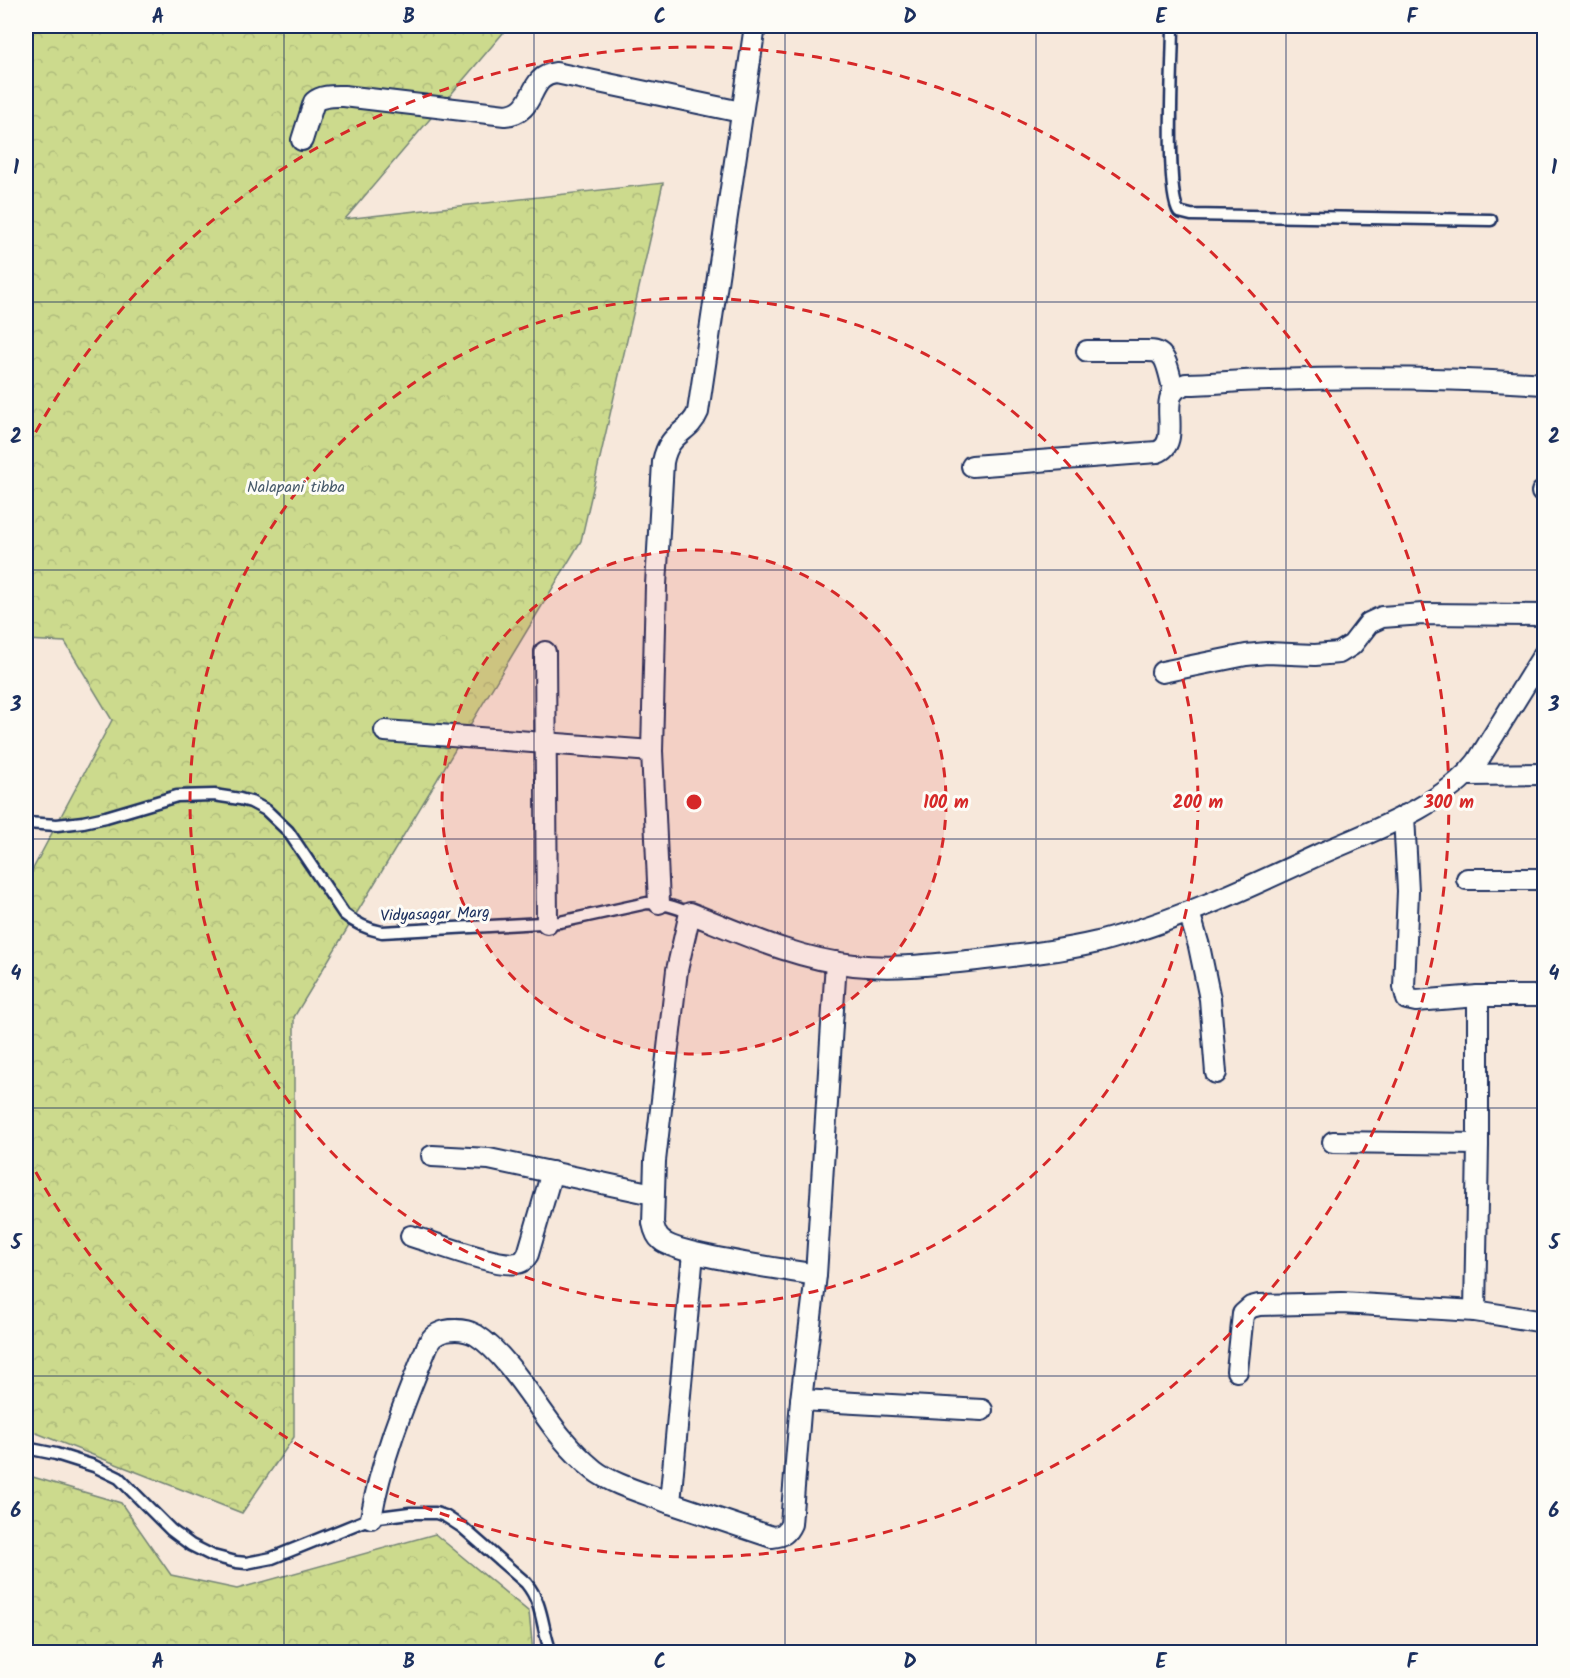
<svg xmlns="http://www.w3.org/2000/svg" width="1570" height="1678" font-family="Kalam,sans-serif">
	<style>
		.forest { fill: url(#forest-crowns); stroke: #748476; stroke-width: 1.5 }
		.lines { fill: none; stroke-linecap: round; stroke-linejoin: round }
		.lane-casing { stroke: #1b2f5e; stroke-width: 15 }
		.street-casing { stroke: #1b2f5e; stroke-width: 24 }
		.lane { stroke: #fdfcf7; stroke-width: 10 }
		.street { stroke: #fdfcf7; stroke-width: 20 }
		.grid { fill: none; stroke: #1b2f5e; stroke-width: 1.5; stroke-opacity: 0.55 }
		.ring { fill: none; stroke: #d62828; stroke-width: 3; stroke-dasharray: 10 8 }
		.labels { text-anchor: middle; stroke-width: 6; stroke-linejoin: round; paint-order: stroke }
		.park-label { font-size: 16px; fill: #475a6a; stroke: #fdfcf7 }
		.street-label { font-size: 16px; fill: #1b2f5e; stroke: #fdfcf7 }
		.centre { fill: #d62828; stroke: #fdfcf7; stroke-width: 3 }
		.ring-label { font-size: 18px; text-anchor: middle; font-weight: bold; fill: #d62828; stroke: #fdfcf7; stroke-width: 6; stroke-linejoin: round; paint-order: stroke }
		.neatline { fill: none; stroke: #1b2f5e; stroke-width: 2 }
		.grid-label { font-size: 20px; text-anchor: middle; font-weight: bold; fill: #1b2f5e }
	</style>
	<defs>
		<pattern id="forest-crowns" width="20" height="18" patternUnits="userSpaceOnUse" patternTransform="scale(1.5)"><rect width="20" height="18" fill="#ccda8d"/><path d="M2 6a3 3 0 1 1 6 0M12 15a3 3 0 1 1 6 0" fill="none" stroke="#afbb7c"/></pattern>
	</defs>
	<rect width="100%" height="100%" fill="#f7e8db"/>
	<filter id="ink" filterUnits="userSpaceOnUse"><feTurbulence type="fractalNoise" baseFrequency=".0167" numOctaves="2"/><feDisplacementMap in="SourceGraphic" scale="12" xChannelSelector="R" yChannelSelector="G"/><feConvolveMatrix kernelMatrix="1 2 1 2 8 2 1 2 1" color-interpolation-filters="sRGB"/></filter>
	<g filter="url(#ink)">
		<g class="forest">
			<polygon points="26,26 509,26 345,219 663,183 581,541 294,1017 294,1437 242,1513 26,1429 26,882 112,720 65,642 26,640"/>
			<polygon points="26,1475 121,1503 171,1575 237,1589 435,1534 529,1612 533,1652 26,1652"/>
		</g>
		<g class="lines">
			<g class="lane-casing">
				<g id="lane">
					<path d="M1173,26c0,31 -8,167 6,186l12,3 300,5"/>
					<path d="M26,823l31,2 26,-3 23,-5 71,-21 37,-1 26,4 11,3 15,8 22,21 56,83c12,10 23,15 38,18l178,-10 87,-19c16,0 28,4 43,10"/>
					<path d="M26,1448l30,6 38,12 25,12 52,52 20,15 22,11 23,6 10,1 26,-5 99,-40 39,-5h26l9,3 17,11 64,56c18,22 15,44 25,69"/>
				</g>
			</g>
			<g class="street-casing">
				<g id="street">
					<path d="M302,140l12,-38c8,-7 20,-6 30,-6l161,19c33,-2 21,-39 51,-42l185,39"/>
					<path d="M1087,351h60c6,0 11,0 15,5 6,6 9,26 12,35"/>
					<path d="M972,466l185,-14c24,-8 4,-47 17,-61 3,-4 8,-5 12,-7 28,0 55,-4 83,-4 91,-3 184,-2 275,4"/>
					<polyline points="1542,492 1544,492"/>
					<polyline points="545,652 547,923"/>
					<polyline points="1162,672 1246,655 1267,653 1315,655 1339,653 1352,645 1369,623 1382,617 1423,614 1544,615"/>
					<polyline points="385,731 652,751 659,903"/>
					<path d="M652,751l4,-166 7,-123c6,-31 26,-28 35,-50l57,-386"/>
					<polyline points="1468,775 1544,774"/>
					<polyline points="1404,816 1408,891 1404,987 1407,999 1416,1001 1478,996 1544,996"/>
					<polyline points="1467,879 1544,879"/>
					<polyline points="1189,912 1199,946 1210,999 1216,1073"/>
					<polyline points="1333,1142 1478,1144"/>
					<polyline points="432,1156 489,1159 653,1194"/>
					<path d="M411,1236c21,6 88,32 106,27 6,-1 8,-4 11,-9l24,-82"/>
					<path d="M693,1253l-23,250 102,34c11,-1 15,-4 19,-13l10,-124 15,-125 20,-313"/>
					<path d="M816,1275c-27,-5 -140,-20 -155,-35 -5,-4 -7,-12 -8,-17l2,-62 22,-191 13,-57c53,21 107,46 164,52 38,4 76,0 114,-4 43,-5 88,-9 130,-19 76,-20 149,-54 220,-87 51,-23 124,-48 159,-93l67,-108"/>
					<polyline points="1475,1311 1478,1144 1478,996"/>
					<polyline points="1237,1371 1243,1314 1251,1307 1259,1305 1342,1303 1475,1311 1544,1322"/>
					<polyline points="801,1400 982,1410"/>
					<path d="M371,1518c10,-59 33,-114 55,-169 4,-10 8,-15 19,-18 10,-2 22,-1 31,4 33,21 61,73 86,103 9,11 21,23 32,32 19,15 54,24 76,33"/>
				</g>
			</g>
			<use href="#lane" class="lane"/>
			<use href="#street" class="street"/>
		</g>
	</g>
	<path class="grid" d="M284,26v1626M534,26v1626M785,26v1626M1036,26v1626M1286,26v1626M26,302h1518M26,570h1518M26,839h1518M26,1108h1518M26,1376h1518"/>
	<circle cx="694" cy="802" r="252" fill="#d62828" fill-opacity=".12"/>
	<g class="ring">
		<circle cx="694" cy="802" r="252"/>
		<circle cx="694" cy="802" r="504"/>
		<path d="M27 448A755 755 0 1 1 27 1156"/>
	</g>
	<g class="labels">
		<g class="park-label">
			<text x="296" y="492">Nalapani tibba</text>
		</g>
		<g class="street-label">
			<text transform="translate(435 913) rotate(-2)" y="6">Vidyasagar Marg</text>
		</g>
	</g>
	<circle cx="694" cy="802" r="9" class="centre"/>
	<g class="ring-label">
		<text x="946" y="808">100 m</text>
		<text x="1198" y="808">200 m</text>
		<text x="1449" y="808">300 m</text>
	</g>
	<rect width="1570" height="1678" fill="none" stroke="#fdfcf7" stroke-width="66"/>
	<rect x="33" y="33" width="1504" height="1612" class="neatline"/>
	<g class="grid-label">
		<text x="158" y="23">A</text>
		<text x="409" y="23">B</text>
		<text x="660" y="23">C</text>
		<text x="910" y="23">D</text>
		<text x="1161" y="23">E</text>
		<text x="1412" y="23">F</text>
		<text x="16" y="174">1</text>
		<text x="1554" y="174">1</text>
		<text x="16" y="443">2</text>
		<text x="1554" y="443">2</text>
		<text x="16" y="711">3</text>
		<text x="1554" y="711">3</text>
		<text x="16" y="980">4</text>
		<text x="1554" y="980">4</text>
		<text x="16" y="1249">5</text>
		<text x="1554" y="1249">5</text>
		<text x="16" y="1517">6</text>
		<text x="1554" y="1517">6</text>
		<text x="158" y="1668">A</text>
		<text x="409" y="1668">B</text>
		<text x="660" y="1668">C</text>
		<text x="910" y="1668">D</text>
		<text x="1161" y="1668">E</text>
		<text x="1412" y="1668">F</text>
	</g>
</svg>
